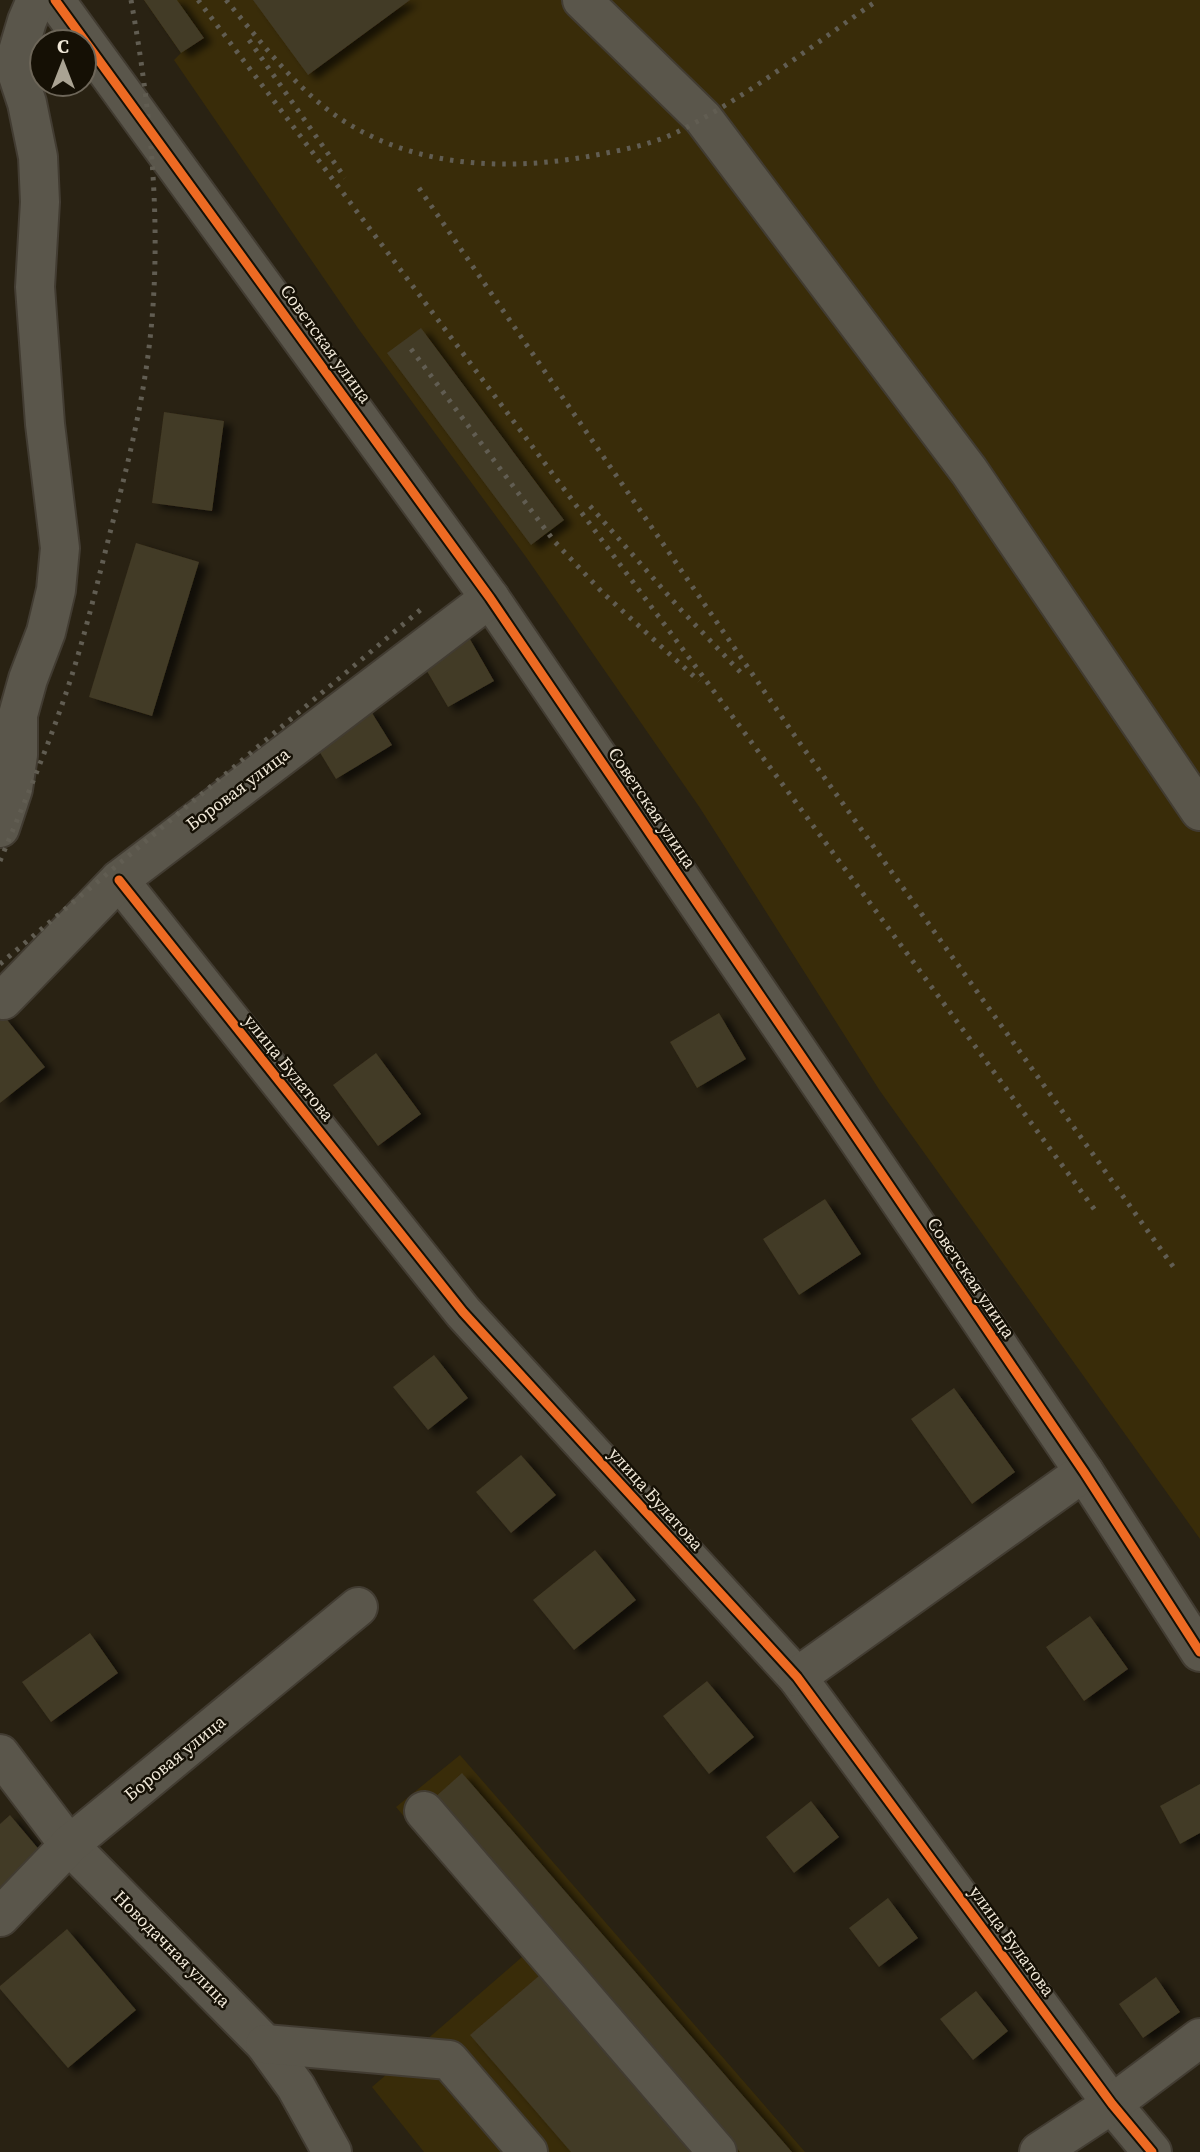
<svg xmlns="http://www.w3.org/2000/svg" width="1200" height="2152" font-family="'Source Serif 4',serif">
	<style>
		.built { fill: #392c09 }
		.building { fill: #423a25; filter: url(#shadow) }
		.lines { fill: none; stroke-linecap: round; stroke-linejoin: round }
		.minor-casing { stroke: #423c32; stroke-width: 42 }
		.minor { stroke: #5a564b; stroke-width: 38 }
		.rail { stroke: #615d52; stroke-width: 5; stroke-dasharray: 3.5 7; stroke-linecap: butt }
		.cycleway-casing { stroke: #151005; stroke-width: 13 }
		.cycleway { stroke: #ed6a23; stroke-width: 9 }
		.labels { text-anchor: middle; stroke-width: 5; stroke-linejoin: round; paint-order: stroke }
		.street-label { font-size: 18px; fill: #f0e8d8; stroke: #151005 }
	</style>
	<defs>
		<filter id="shadow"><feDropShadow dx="8" dy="4.5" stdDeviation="3.5" flood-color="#0009"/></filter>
	</defs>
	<rect width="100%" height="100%" fill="#292213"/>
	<g class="built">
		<polygon points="144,0 1200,0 1200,1539 880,1091 700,808 526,557 360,331 174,60 181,53"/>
		<polygon points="460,1755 805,2152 424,2152 372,2087 522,1957 396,1807"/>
	</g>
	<g class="building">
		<polygon points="144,0 177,0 204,38 181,53"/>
		<polygon points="253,0 410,0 308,75"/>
		<polygon points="421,328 564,520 531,545 387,353"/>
		<polygon points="164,412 224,421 212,511 152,503"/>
		<polygon points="136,543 199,562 152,716 89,697"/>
		<polygon points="467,634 494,681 448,707 421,661"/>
		<polygon points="369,708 392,745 336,779 313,741"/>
		<polygon points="0,1011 45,1067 0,1103"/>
		<polygon points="719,1013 746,1059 697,1088 670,1042"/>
		<polygon points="376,1053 421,1114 378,1146 333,1085"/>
		<polygon points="825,1199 861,1254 799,1295 763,1239"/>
		<polygon points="434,1355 468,1398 428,1430 393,1387"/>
		<polygon points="954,1388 1015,1472 972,1504 911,1419"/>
		<polygon points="521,1455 556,1495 511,1533 476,1492"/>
		<polygon points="595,1550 636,1600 574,1650 533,1600"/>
		<polygon points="1090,1616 1128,1669 1084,1701 1046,1647"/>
		<polygon points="90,1633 118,1673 51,1722 22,1682"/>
		<polygon points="707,1681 754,1737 709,1774 663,1716"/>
		<polygon points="462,1773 792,2152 740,2152 433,1799"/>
		<polygon points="1200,1784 1200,1833 1180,1844 1160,1806"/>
		<polygon points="811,1801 839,1837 794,1873 766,1837"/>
		<polygon points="10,1815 42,1853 0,1889 0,1824"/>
		<polygon points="888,1898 918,1938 879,1967 849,1928"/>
		<polygon points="67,1929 136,2010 68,2068 0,1989 0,1986"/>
		<polygon points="540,1975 693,2152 571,2152 470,2035"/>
		<polygon points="1156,1977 1180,2012 1143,2038 1119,2004"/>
		<polygon points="976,1991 1008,2031 973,2060 940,2019"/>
	</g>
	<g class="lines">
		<g class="minor-casing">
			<g id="minor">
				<polyline points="55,0 490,598 1084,1472 1200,1652"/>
				<polyline points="582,0 703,118 969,471 1200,811"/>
				<polyline points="0,828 13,789 18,755 18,715 28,679 46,632 56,590 60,548 45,424 35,287 40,202 38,157 27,103 18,76 18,51 27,21 36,0"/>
				<polyline points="119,880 463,1312 797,1677 1112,2104 1152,2152"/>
				<polyline points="3,1000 119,880 490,598"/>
				<polyline points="797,1677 1084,1472"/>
				<polyline points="0,1754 69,1845 265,2044 296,2087 332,2152"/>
				<polyline points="424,1811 717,2152"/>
				<polyline points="0,1917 69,1845 358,1607"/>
				<polyline points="265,2044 449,2060 528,2152"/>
				<polyline points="1039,2152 1112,2104 1200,2038"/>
			</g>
		</g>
		<use href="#minor" class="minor"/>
		<g class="rail">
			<path d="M198,0c303,402 602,806 899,1213"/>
			<path d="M226,0c30,36 60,76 97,106 77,62 180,67 273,49 26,-5 53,-10 77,-21 69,-33 141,-90 205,-134"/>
			<polyline points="249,40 345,178"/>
			<polyline points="419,188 799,742 1177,1272"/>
			<polyline points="411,349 554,541 603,593 699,681"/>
			<polyline points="590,506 682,611 745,677"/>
			<path d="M0,861c25,-60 51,-121 71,-183 16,-50 28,-102 41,-153 19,-72 36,-144 41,-219 7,-101 -4,-206 -22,-306"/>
			<polyline points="0,964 425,606"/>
		</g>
		<g class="cycleway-casing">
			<g id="cycleway">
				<polyline points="55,0 490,598 1084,1472 1200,1652"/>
				<polyline points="119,880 463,1312 797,1677 1112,2104 1152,2152"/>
			</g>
		</g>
		<use href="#cycleway" class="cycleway"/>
	</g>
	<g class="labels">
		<g class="street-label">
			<text transform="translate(326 344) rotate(54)" y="6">Советская улица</text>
			<text transform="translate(238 789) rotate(-37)" y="6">Боровая улица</text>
			<text transform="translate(652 808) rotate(56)" y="6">Советская улица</text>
			<text transform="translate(289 1068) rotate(51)" y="6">улица Булатова</text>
			<text transform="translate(971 1278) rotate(56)" y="6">Советская улица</text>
			<text transform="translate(656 1499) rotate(48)" y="6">улица Булатова</text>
			<text transform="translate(175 1758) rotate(-39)" y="6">Боровая улица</text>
			<text transform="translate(1012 1941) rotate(54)" y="6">улица Булатова</text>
			<text transform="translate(172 1949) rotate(45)" y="6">Новодачная улица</text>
		</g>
	</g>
	<g transform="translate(63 63)"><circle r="33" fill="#151005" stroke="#6d6659" stroke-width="2"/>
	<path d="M0-5L12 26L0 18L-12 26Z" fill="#aaa393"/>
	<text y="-10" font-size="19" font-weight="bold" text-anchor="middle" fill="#f0e8d8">С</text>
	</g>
</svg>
